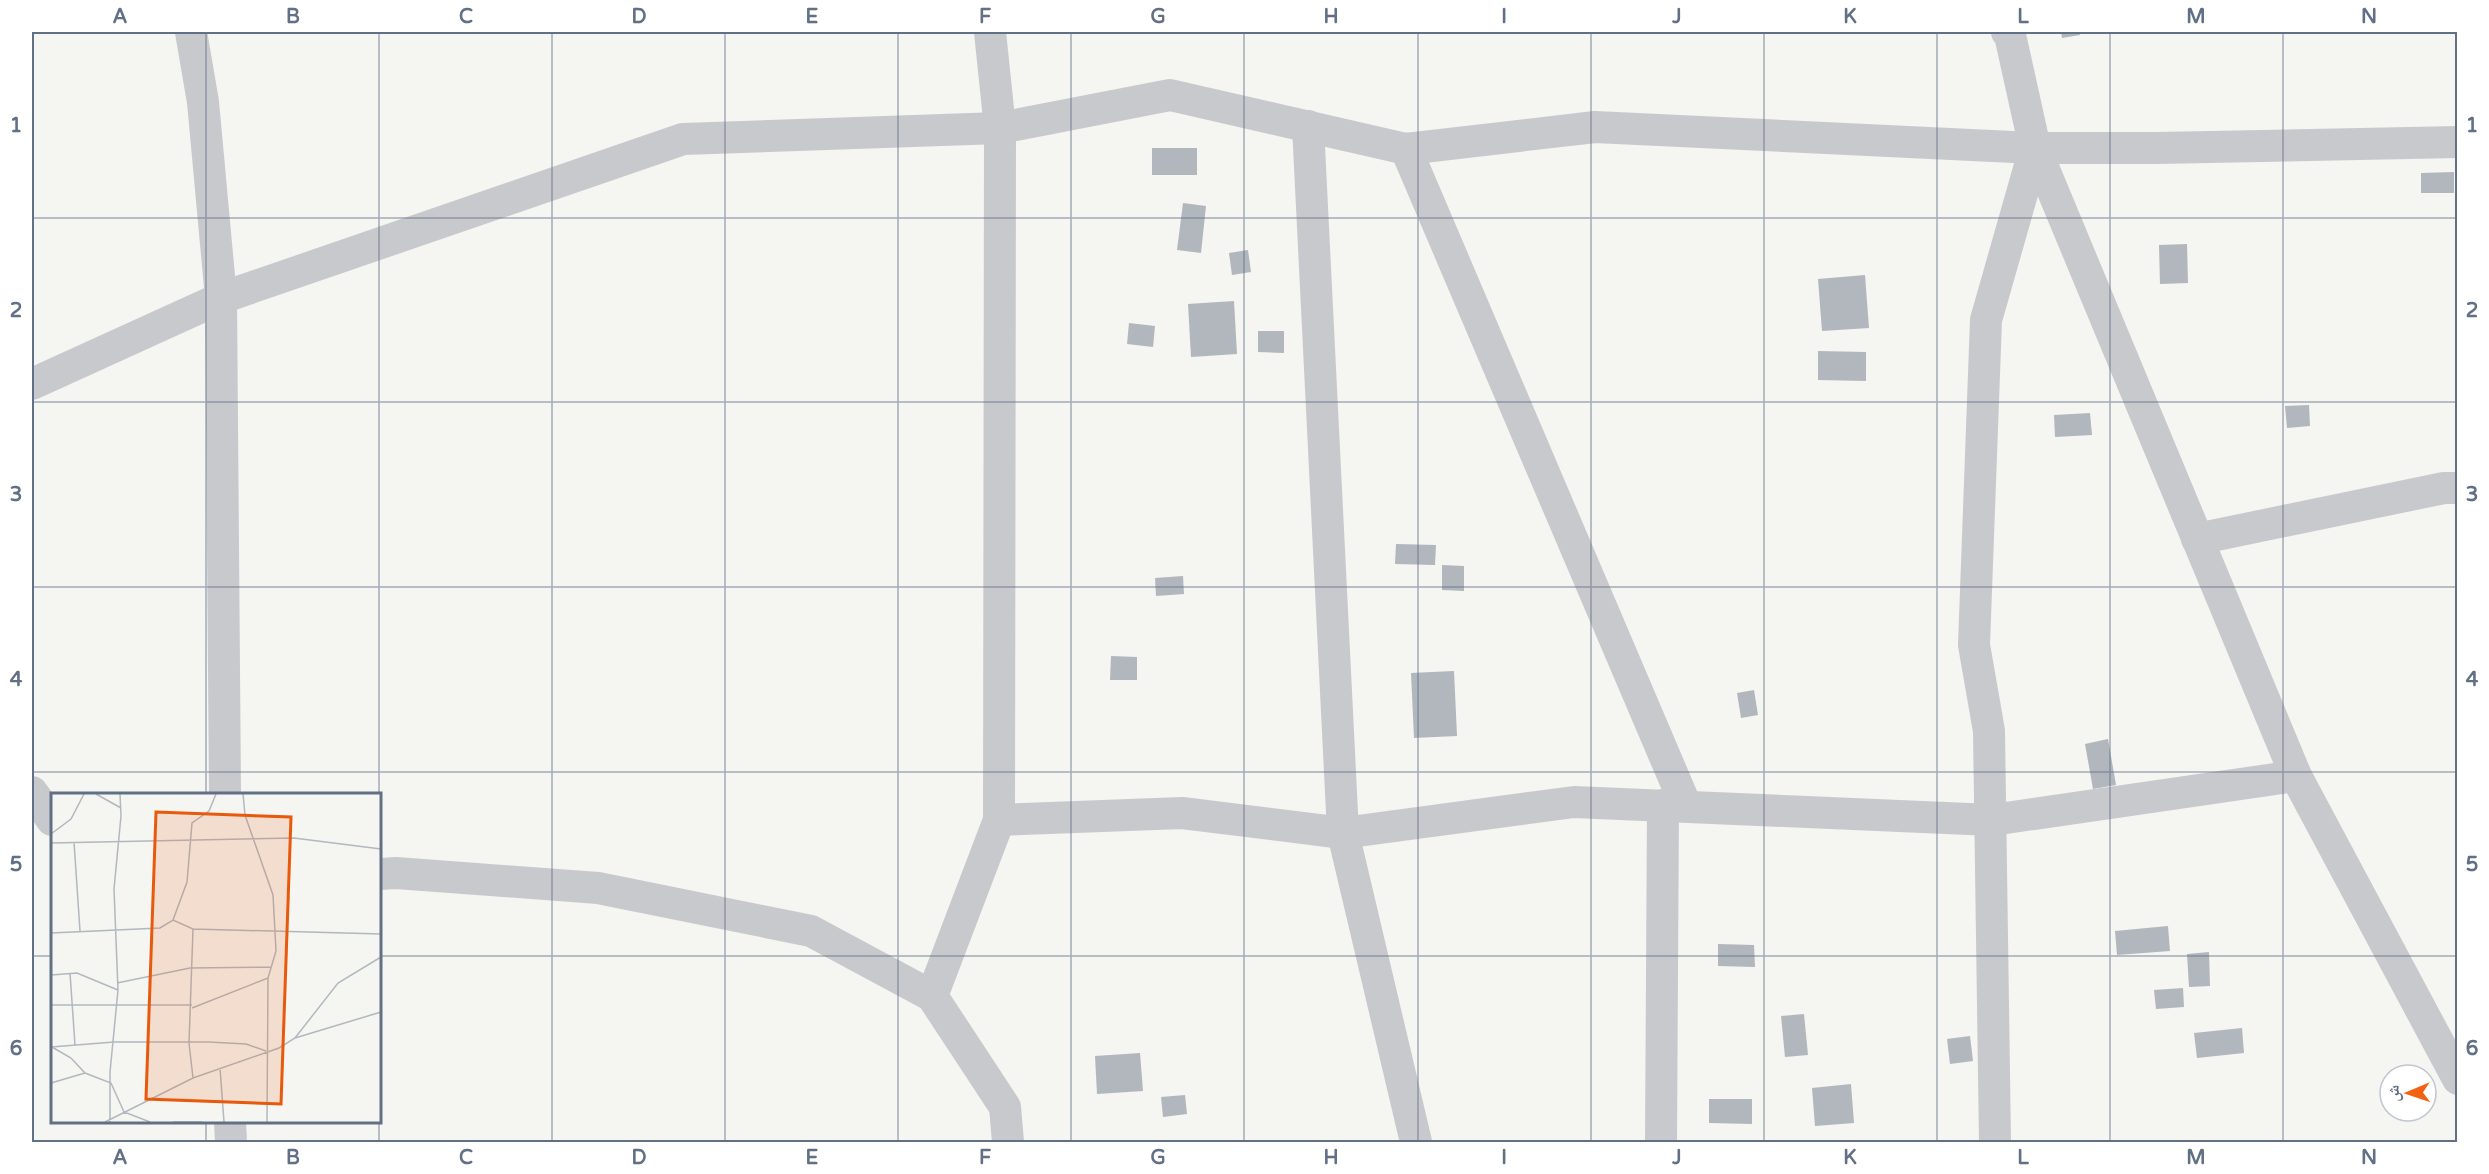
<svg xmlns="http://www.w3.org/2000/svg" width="2489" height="1174" font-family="'Varela Round','Noto Naskh Arabic',sans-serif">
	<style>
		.building { fill: #b1b7bd }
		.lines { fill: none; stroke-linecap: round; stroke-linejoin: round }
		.street { stroke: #c7c9cd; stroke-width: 32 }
		.grid { fill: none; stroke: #617085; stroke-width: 1.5; stroke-opacity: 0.55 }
		.inset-road { fill: none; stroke: #b1b8c0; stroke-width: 1.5 }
		.view { fill: #e8590c; fill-opacity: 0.15; stroke: #e8590c; stroke-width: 3 }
		.inset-edge { fill: none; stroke: #617085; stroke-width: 3 }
		.neatline { fill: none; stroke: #617085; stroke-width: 2 }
		.grid-label { font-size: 20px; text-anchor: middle; font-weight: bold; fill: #617085 }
	</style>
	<rect width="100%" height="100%" fill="#f5f5f1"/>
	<g class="building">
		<polygon points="2061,32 2079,32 2080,35 2062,38"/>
		<rect x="1152" y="148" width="45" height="27"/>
		<polygon points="2454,172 2454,193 2421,193 2421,173"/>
		<polygon points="1183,203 1206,206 1201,253 1177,250"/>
		<polygon points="2187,244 2188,283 2160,284 2159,245"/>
		<polygon points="1248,250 1251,272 1232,275 1229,253"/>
		<polygon points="1865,275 1869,328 1822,331 1818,279"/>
		<polygon points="1234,301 1237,354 1191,357 1188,304"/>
		<polygon points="1129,323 1155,326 1153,347 1127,344"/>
		<polygon points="1258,331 1284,331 1284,353 1258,352"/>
		<polygon points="1818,351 1866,352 1866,381 1818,380"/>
		<polygon points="2309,405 2310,426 2287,428 2285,406"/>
		<polygon points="2090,413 2092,435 2055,437 2054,415"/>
		<polygon points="1396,544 1436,545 1435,565 1395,564"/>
		<polygon points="1442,565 1464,566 1464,591 1442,590"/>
		<polygon points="1183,576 1184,594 1156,596 1155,578"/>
		<polygon points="1111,656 1137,657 1137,680 1110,680"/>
		<polygon points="1454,671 1457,736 1414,738 1411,673"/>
		<polygon points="1754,690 1758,715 1741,718 1737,693"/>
		<polygon points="2108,739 2116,785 2093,789 2085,744"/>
		<polygon points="2168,926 2170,951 2117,955 2115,931"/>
		<polygon points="1718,944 1754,945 1755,967 1718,966"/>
		<polygon points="2209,952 2210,986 2189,987 2187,954"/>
		<polygon points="2183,988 2184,1007 2156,1009 2154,990"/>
		<polygon points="1804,1014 1808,1055 1785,1057 1781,1016"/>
		<polygon points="2242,1028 2244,1053 2197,1058 2194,1033"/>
		<polygon points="1970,1036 1973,1061 1950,1064 1947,1039"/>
		<polygon points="1140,1053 1143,1091 1097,1094 1095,1056"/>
		<polygon points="1851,1084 1854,1123 1815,1126 1812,1088"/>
		<polygon points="1185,1095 1187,1114 1163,1117 1161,1097"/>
		<polygon points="1709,1099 1752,1099 1752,1124 1709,1123"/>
	</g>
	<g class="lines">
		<g class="street">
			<polyline points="191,32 203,102 221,298 225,794"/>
			<polyline points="990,32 1000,128 999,820 932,996 1005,1107 1008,1142"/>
			<polyline points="2007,32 2010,35 2035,148 2296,776 2458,1079"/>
			<polyline points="1308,126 1343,833 1416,1142"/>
			<polyline points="1406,149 1686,806"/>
			<polyline points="32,384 221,298 683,139 1000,128 1170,95 1406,149 1595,127 2035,148 2157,148 2458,142"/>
			<polyline points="2197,539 2444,488 2458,488"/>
			<polyline points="32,792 52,820"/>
			<polyline points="999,820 1182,813 1343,833 1574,802 1992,820 2296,776"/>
			<polyline points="380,874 396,873 598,888 811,931 932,996"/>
			<polyline points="230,1122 231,1142"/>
			<polyline points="1661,1142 1663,805"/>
			<polyline points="1995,1142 1989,731 1974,645 1986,320 2035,148"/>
		</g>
	</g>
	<path class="grid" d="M206,32v762M379,32v762M552,32v1110M725,32v1110M898,32v1110M1071,32v1110M1244,32v1110M1418,32v1110M1591,32v1110M1764,32v1110M1937,32v1110M2110,32v1110M2283,32v1110M32,218h2426M32,402h2426M32,587h2426M32,772h2426M32,956h20M380,956h2078M206,1122v20M379,1122v20"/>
	<g transform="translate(51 793)">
		<rect width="330" height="330" fill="#f5f5f1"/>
		<path class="inset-road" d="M45,1l25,14M192,1l2,21 28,80 3,56 -8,27 -1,144M0,41l20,-15 13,-25M23,49l6,89M0,50l243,-5 87,11M122,127l14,-38 5,-59 17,-12 7,-17M0,140l109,-5 13,-8 20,9 188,5M19,180l5,72M0,182l26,-2 41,17M66,190l73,-15 81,-1M0,212h141M141,215l76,-30M244,245l86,-26M0,254l63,-5h95l37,2 20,7M1,254l19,11 14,15 26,10 13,29 26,10M169,275l4,54M142,285l-4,-35 4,-114M0,290l34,-10M54,329l88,-44 86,-30 16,-10 43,-55 43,-26M59,329v-50l8,-82 -4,-101 7,-73 -1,-22M122,329h29"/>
		<path class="view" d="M105,19l135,5 -10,287 -135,-5z"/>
		<rect width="330" height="330" class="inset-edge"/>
	</g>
	<rect width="2489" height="1174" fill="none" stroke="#ffffff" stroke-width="66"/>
	<g transform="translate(2408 1093) rotate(268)"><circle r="28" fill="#ffffff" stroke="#c0c6ce" stroke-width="1.5"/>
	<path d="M0-4.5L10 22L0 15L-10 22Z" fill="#f36212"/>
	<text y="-9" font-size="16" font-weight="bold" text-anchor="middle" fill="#617085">ش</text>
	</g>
	<rect x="33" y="33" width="2423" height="1108" class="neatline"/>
	<g class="grid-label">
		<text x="120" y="23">A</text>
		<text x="293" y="23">B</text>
		<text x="466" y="23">C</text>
		<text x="639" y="23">D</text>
		<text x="812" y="23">E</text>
		<text x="985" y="23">F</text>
		<text x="1158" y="23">G</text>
		<text x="1331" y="23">H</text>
		<text x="1504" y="23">I</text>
		<text x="1677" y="23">J</text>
		<text x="1850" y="23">K</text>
		<text x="2023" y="23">L</text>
		<text x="2196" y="23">M</text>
		<text x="2369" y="23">N</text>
		<text x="16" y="132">1</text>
		<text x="2472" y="132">1</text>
		<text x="16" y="317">2</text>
		<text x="2472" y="317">2</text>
		<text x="16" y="501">3</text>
		<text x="2472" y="501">3</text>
		<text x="16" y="686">4</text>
		<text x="2472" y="686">4</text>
		<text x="16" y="871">5</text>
		<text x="2472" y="871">5</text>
		<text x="16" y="1055">6</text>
		<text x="2472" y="1055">6</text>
		<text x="120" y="1164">A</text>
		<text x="293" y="1164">B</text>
		<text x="466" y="1164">C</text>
		<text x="639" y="1164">D</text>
		<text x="812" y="1164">E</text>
		<text x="985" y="1164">F</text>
		<text x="1158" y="1164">G</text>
		<text x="1331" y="1164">H</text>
		<text x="1504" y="1164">I</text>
		<text x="1677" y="1164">J</text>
		<text x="1850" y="1164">K</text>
		<text x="2023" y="1164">L</text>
		<text x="2196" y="1164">M</text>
		<text x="2369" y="1164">N</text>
	</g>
</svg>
